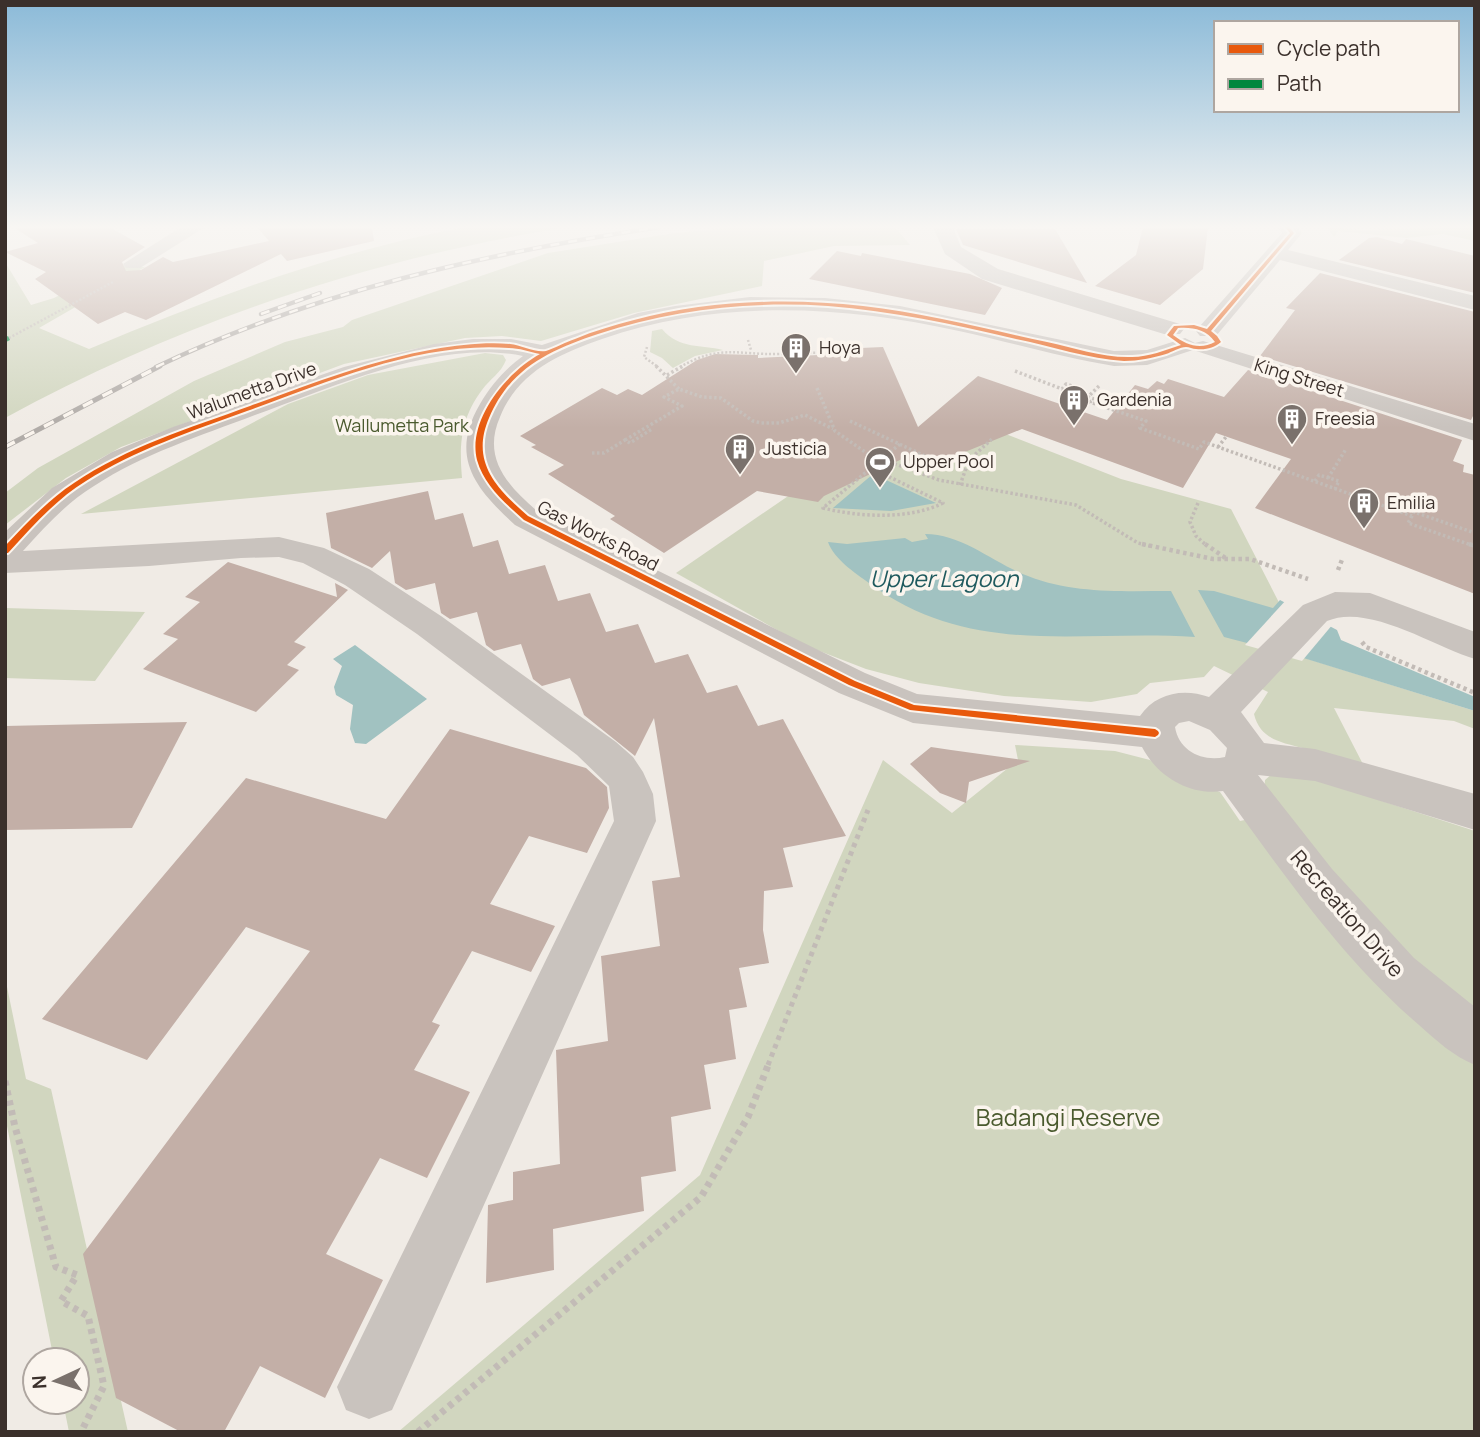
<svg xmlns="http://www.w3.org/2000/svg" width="1480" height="1437" font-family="Manrope,sans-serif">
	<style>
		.green { fill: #d1d6bf }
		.water { fill: #a1c2c1 }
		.pier { fill: #f0ebe5 }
		.building { fill: #c3afa7 }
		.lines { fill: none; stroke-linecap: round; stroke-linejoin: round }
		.path-far4 { stroke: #c2bbb6; stroke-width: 2.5; stroke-dasharray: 2 2; stroke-linecap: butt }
		.path-far3 { stroke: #c2bbb6; stroke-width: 3.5; stroke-dasharray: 2.5 2.5; stroke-linecap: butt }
		.path-far2 { stroke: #c2bbb6; stroke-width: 4.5; stroke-dasharray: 3.5 3.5; stroke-linecap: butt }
		.path-far1 { stroke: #c2bbb6; stroke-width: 5; stroke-dasharray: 4.5 4.5; stroke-linecap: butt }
		.path { stroke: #c2bbb6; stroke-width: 7; stroke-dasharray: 5 5; stroke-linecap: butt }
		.minor { fill: #c9c3be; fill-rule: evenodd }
		.rail-far1-casing { stroke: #b1aca8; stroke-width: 4.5 }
		.rail-casing { stroke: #b1aca8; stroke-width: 5 }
		.rail-far1 { stroke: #fbf5ee; stroke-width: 2.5; stroke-dasharray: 9; stroke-linecap: butt }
		.rail { stroke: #fbf5ee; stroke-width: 3.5; stroke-dasharray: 11; stroke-linecap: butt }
		.quiet { stroke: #00873e; stroke-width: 4.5; stroke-dasharray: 8 4.5; stroke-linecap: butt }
		.cycleway-casing { stroke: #fbf5ee; stroke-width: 4 }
		.cycleway { fill: #e8590c; fill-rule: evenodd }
		.labels { text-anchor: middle; stroke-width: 7; stroke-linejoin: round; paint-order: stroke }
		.far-poi-label { font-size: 18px; fill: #3b302b; stroke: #fbf5ee; text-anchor: start }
		.far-street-label { font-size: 18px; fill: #3b302b; stroke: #fbf5ee }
		.far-park-label { font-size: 18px; fill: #4a5a2e; stroke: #fbf5ee }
		.street-label { font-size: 21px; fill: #3b302b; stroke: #fbf5ee }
		.water-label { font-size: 23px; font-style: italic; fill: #1f5a5e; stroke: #fbf5ee }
		.near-park-label { font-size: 24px; fill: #4a5a2e; stroke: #fbf5ee }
	</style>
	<rect width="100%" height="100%" fill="#f0ebe5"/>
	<g class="green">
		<path d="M466,227h102c-196,31 -388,95 -563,191v-156l26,43 23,-7 64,-33 27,2 -106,61 50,21c122,-51 246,-98 377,-122z"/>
		<polygon points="740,227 895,227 910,245 834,246 764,261 762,286 634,313 541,341 502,336 465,338 344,364 121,447 66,478 5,525 5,493 38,468 194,381 285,342 343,327 352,320 548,253 675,233"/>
		<polygon points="1327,227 1361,230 1475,227 1475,241 1443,234 1407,238 1338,231 1334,237"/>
		<path d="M662,329c18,21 39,15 61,21l-28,6 -22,12 -11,-10 -12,-6 2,-21z"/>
		<path d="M485,353l18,2 3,5c-5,13 -16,19 -24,30 -21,28 -23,53 -20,88l-381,36 207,-110 80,-29z"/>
		<path d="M1003,433l118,46 110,30 77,150 167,52v18l-21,-8 -120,-13 48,93 93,30v601h-1077l302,-257 183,-415 69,53 66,-53 -3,-15 100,6 35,9 42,22 28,10 20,29 38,-8 -14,-21 1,-12 38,-32c-23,-6 -43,-9 -49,-34l14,-22 -54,-26 -10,11 -54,6 -13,11 -46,8 -87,-6 -85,-13 -53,-14 -62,-24 -128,-72 188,-129z"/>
		<polygon points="5,608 145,612 95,681 5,678"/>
		<polygon points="5,977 26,1079 51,1089 128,1432 69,1432 63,1402 77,1402 77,1360 54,1360 5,1116"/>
	</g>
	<g class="water">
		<polygon points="873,474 936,503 891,511 833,508"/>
		<path d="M925,534c38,0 68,29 103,42 45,18 95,15 143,15l24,46c-117,-8 -223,22 -326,-54 -14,-10 -35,-24 -41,-41l19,2 58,-6 7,4 16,-3z"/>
		<polygon points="1198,590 1214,591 1273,608 1280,600 1337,630 1341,640 1475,697 1475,711 1297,656 1224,637"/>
		<polygon points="355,645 427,699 366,744 355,743 350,729 353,705 336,695 334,687 342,666 333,659"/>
	</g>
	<polygon class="pier" points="1287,599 1333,624 1302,661 1245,645"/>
	<g class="building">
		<polygon points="13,227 109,227 145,247 122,262 126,271 141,270 163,257 173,262 269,241 257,227 372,227 374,241 287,261 281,254 146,320 125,312 98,324 35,279 46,272 5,252 38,243"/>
		<polygon points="1143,227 1208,227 1203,269 1160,305 1095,286 1136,255"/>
		<polygon points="956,229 1055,229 1087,283 963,245"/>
		<polygon points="1377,237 1402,244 1406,239 1475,256 1475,293 1339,260 1369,238"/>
		<polygon points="837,251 861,256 862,253 970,274 1002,288 985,315 809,279"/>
		<polygon points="1320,273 1475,312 1475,412 1471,420 1260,356 1295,310 1286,308"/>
		<polygon points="883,347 918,427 978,376 1107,420 1135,385 1148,389 1157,381 1164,384 1168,379 1224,397 1248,370 1462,440 1453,461 1464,465 1463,472 1475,475 1475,594 1255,508 1291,459 1216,433 1183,488 1022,429 955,456 939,470 918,458 916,462 902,459 824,496 818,502 757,491 664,553 610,519 615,516 548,474 564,465 531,447 536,445 520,436 602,388 617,395 628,389 642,395 697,360 715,354 758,355 758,358 839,354 838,349"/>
		<polygon points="428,491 435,520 463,513 473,547 498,540 509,574 545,565 558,601 590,593 606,632 638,624 655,663 688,654 707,693 737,685 758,726 783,719 846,836 783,848 793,887 764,891 763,930 769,963 739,968 747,1007 729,1010 736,1059 704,1065 711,1109 671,1117 676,1171 641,1177 644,1211 553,1229 554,1270 486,1283 488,1205 513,1200 513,1172 560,1164 556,1050 608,1041 601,956 660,946 652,881 680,877 654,718 635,756 584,715 570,678 542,686 533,679 521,644 494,651 486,645 477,612 450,619 441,613 435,583 406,590 395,583 390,551 372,568 331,548 326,513"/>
		<polygon points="228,562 337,597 335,583 348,590 294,642 306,647 287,665 299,670 256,712 143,669 178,639 163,634 200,602 185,597"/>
		<polygon points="187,722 132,828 5,830 5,726"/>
		<polygon points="450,729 586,768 607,787 609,808 587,853 529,836 490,904 555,926 531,972 472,951 432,1022 440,1025 414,1070 470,1092 427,1178 380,1158 326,1254 383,1280 325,1398 260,1366 224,1432 181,1432 116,1398 83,1254 310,951 246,927 147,1060 42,1019 246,778 386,819"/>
		<polygon points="931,747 951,750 1030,761 969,782 966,803 940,793 910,764"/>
	</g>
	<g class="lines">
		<g class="path-far4">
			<polyline points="9,338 113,282"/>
			<polyline points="792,338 796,351"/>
			<polyline points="748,340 751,350"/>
			<polyline points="647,347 644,357 658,367"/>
			<path d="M680,367c40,-23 58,-12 99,-13 21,-1 40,-2 60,-1"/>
		</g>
		<g class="path-far3">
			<polyline points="656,366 679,389"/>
			<polyline points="1015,371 1062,389 1066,384 1072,386 1067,391 1088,397"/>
			<polyline points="667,375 683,366"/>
			<polyline points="1099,386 1088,397 1094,399 1090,402 1146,421 1140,428 1199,449 1204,442 1412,516 1414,512 1475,533"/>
			<polyline points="817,388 835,431 868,454 939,480 1076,505 1138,543 1150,546"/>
			<polyline points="850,421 940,463"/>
			<polyline points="625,440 682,406 664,397 679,389 702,397 721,398 753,421 761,423 779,423 805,415 833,429"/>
			<polyline points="1218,447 1226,437"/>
			<polyline points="592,453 604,453 625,440 630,443 652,429"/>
			<path d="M871,468l72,35c-34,17 -84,14 -120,5z"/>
			<polyline points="871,468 900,444"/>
			<polyline points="1328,478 1346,449"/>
			<polyline points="1315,481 1319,475 1339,481 1335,489"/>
			<polyline points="960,485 969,460 993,438"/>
			<polyline points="1198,503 1190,522 1196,536 1207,546"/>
			<polyline points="1412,516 1408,523 1474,546"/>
		</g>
		<g class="path-far2">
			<polyline points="1142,544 1213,559 1250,559 1308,579"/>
			<polyline points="1205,544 1227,559"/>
			<polyline points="1469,544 1475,546"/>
			<polyline points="1338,570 1343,557"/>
			<polyline points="1362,642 1366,647 1475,693"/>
		</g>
		<polyline class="path-far1" points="768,1065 868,810"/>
		<g class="path">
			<polyline points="5,1081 15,1127 56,1267 77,1275 61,1301 88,1316 104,1386 81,1432"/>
			<polyline points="418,1432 701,1197 748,1117 769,1063"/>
		</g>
		<g class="minor">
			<polygon points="181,227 205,227 140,268 126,268 123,264"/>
			<polygon points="933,227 953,227 961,247 998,269 1180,324 1184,329 1180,334 1164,334 982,279 945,254"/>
			<polygon points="1277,227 1297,227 1302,233 1288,250 1475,296 1475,310 1280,260 1216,336 1200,336 1196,331 1200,326 1282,233"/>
			<path d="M750,297l75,1 75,8 214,45 33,-1 38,-12 10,5 8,-2 272,83v17l-282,-91 -46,15 -33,1c-52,-8 -104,-24 -155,-35 -118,-26 -242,-32 -357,8 -43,15 -84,33 -102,78 -18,41 7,68 37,94l328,162 52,21 223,22c16,-23 43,-28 69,-19l94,-92 32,-13 35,1 105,39v27c-42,-13 -107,-56 -148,-38l-86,91 23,31 51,6 160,45v36l-160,-49 -57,-6 74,94 82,89 61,49v58c-22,-9 -38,-24 -56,-40 -78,-67 -136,-152 -196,-234 -34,5 -66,-15 -81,-44l-229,-24 -74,-30 -324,-168c-40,-37 -66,-68 -35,-121 11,-19 25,-35 43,-48 -84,-18 -190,31 -268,59 -55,21 -112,39 -161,71 -28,17 -49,41 -71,65l256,-14 45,11 45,21 72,47 175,126 17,15 10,15 10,22 3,27 -264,589 -23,9 -23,-9 -9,-23 277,-566 -5,-35 -32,-31 -160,-121 -72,-49 -42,-22 -24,-6 -38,1 -92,8 -144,7v-41l47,-44 60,-36 61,-25 171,-60 90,-23 39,-5h38l31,6 96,-32 37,-7zM1189,721l21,9 17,18 -2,9c-23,5 -46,-6 -50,-30l4,-4z"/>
		</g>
		<g class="rail-far1-casing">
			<g id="rail-far1">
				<polyline points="261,314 320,293"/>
				<path d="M156,367c159,-76 331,-114 504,-140"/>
			</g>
		</g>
		<g class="rail-casing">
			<polyline id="rail" points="5,447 160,366"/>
		</g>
		<use href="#rail-far1" class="rail-far1"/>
		<use href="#rail" class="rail"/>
		<polyline class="quiet" points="5,340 9,338"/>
		<g class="cycleway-casing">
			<path id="cycleway" d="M1285,227h4l5,6 -83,98 6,5 4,6c-7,6 -15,8 -25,7 -3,0 -7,-2 -10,-2 -6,0 -14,5 -20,7 -14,4 -27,7 -42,7 -34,-2 -74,-15 -108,-22 -63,-15 -124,-28 -188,-33 -77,-5 -156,3 -230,28 -48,16 -88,34 -109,84 -19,44 8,71 39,98l327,165 59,24 241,24 3,2 1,2 -1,2 -3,2 -245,-27 -61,-25 -325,-165c-19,-17 -40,-35 -47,-60 -10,-40 30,-88 63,-106 -10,-2 -21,-6 -31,-6 -87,-7 -182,34 -262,63 -55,20 -112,39 -161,70 -31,19 -54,46 -78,72h-3v-7c21,-22 43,-46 69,-63 53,-36 116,-55 176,-77 61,-22 122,-46 185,-57 24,-4 50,-7 75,-5 11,1 25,9 36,7 9,-3 20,-9 29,-12 19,-8 39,-14 59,-19 74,-20 154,-22 229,-14 62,7 123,23 184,36 28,6 56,16 85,15 17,0 33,-7 49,-12l-14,-10 7,-9 20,-1 13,4 83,-96zM1178,328c14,-1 28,1 37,14 -15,8 -29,3 -42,-7z"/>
		</g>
		<use href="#cycleway" class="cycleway"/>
	</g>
	<linearGradient id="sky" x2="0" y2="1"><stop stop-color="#8bbad8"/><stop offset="0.53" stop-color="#f8f6f3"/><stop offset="1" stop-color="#f8f6f3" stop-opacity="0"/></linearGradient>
	<rect width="1480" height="428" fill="url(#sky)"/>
	<defs>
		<g id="building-pin" transform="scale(1.575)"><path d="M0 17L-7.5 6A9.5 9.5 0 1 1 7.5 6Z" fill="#7a716c" stroke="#fbf5ee"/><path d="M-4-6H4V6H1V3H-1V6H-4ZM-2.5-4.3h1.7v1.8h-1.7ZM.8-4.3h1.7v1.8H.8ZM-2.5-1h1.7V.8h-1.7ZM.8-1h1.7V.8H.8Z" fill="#fff"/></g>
		<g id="stadium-pin" transform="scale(1.575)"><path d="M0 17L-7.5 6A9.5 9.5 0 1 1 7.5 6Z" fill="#7a716c" stroke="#fbf5ee"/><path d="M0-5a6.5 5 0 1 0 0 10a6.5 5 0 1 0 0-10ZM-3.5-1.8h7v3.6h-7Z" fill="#fff"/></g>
	</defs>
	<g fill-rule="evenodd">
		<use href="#building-pin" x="796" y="348"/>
		<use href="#building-pin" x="1074" y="400"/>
		<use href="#building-pin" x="1292" y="419"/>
		<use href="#building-pin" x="740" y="449"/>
		<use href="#stadium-pin" x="880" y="462"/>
		<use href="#building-pin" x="1364" y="503"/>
	</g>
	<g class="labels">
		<g class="far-poi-label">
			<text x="819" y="354">Hoya</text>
			<text x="1097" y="406">Gardenia</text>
			<text x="1315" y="425">Freesia</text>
			<text x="763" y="455">Justicia</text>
			<text x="903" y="468">Upper Pool</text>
			<text x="1387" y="509">Emilia</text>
		</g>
		<g class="far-street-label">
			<text transform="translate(1299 378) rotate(17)" y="6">King Street</text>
			<text transform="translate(252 391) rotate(-20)" y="6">Walumetta Drive</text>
			<text transform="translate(598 536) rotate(27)" y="6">Gas Works Road</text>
		</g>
		<g class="far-park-label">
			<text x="402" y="432">Wallumetta Park</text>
		</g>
		<g class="street-label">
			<text transform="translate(1347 914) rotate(49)" y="7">Recreation Drive</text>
		</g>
		<g class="water-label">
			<text x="944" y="587">Upper Lagoon</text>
		</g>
		<g class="near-park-label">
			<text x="1068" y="1126">Badangi Reserve</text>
		</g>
	</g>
	<rect width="1480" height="1437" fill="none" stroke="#3b302b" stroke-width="14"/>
	<rect x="1214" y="21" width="245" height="91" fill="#fbf5ee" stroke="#aea6a0" stroke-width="2"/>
	<rect x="1228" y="44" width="35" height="10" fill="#e8590c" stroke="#aea6a0" stroke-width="2"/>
	<text x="1277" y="56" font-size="21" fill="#3b302b">Cycle path</text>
	<rect x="1228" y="79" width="35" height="10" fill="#00873e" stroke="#aea6a0" stroke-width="2"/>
	<text x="1277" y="91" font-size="21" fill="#3b302b">Path</text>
	<g transform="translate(56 1381) rotate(266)"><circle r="33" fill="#fbf5ee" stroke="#aea6a0" stroke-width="2"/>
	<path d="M0-5L12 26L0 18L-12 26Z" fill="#7a716c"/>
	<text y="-10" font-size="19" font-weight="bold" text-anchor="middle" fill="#3b302b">N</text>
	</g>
</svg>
